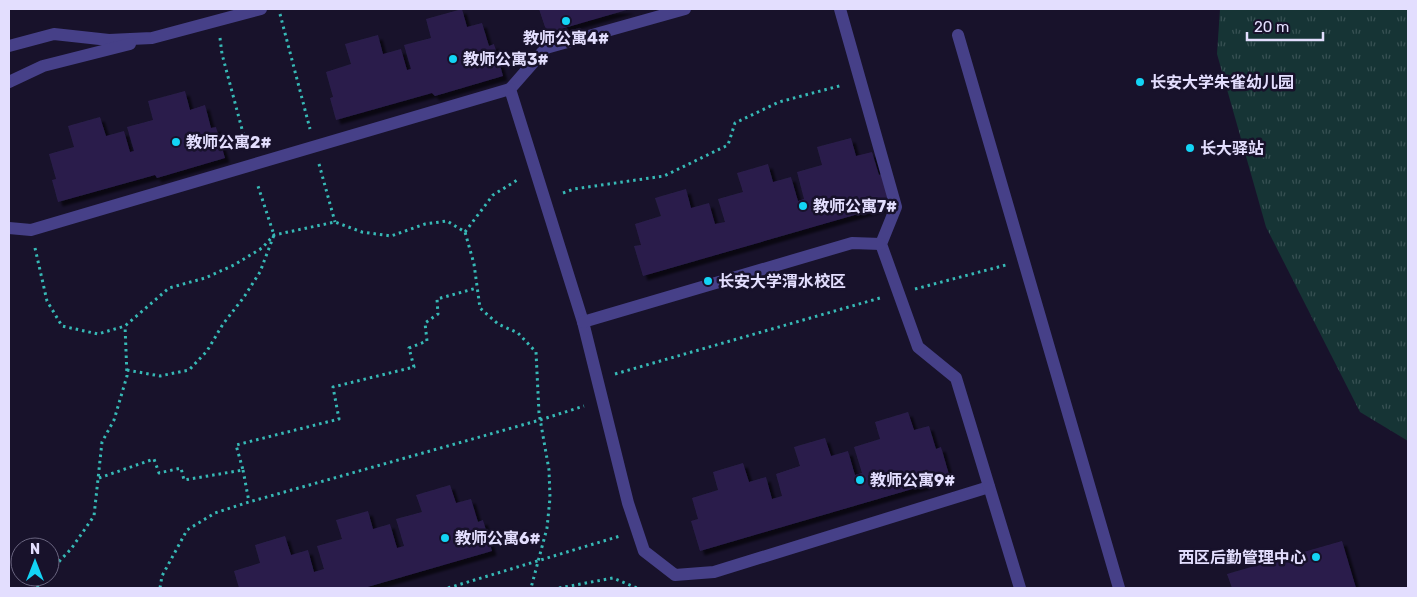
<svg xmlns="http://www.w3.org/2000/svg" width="1417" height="597" font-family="Rubik,'Noto Sans SC',sans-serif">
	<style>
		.grass { fill: url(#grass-tufts) }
		.building { fill: #2a1f4b; filter: url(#shadow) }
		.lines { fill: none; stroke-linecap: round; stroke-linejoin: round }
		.path { stroke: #37b9b6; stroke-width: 3; stroke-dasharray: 2.5 4; stroke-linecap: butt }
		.minor { stroke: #464088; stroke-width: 12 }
		.poi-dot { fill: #13d4f5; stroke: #18122b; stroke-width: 2 }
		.labels { text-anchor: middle; stroke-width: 5; stroke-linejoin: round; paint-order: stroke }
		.poi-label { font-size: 16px; font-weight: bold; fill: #e3defe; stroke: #18122b; text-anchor: start }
	</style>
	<defs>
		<pattern id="grass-tufts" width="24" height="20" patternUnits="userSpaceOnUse" patternTransform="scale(1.25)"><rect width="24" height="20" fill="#163435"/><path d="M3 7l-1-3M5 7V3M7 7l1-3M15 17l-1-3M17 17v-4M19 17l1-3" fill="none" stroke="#385153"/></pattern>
		<filter id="shadow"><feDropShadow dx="4.5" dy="4.5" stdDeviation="1" flood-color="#0009"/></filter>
	</defs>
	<rect width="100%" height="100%" fill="#18122b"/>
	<polygon class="grass" points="1220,9 1408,9 1408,441 1360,412 1266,227 1217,54"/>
	<g class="building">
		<polygon points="462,9 467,27 482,23 489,46 494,44 503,76 435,96 432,93 336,120 330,98 333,97 326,72 351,64 345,44 378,35 383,54 401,49 407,70 411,69 404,45 431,38 426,19"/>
		<polygon points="539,9 630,9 547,33"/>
		<polygon points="185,91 190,110 205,105 211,128 216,127 225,158 157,178 155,175 58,202 52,180 56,179 49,154 74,147 68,126 100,117 106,136 124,131 130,152 134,151 127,127 153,120 148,101"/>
		<polygon points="851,138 856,156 872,152 879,175 884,173 893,204 643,276 634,246 641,245 635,224 661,216 655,198 686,189 691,208 709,203 715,224 725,222 718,199 743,192 737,173 768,164 773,182 791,177 798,201 804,199 797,172 822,165 817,147"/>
		<polygon points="908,412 914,430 929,426 936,449 941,447 950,478 700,551 691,521 698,519 692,498 718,490 713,472 743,463 749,482 766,477 772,499 782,496 776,474 800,466 794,447 825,438 831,456 848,451 855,475 862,473 854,447 880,439 875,422"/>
		<polygon points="450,485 456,503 471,499 478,522 483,520 492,551 364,588 239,588 234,571 260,563 255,545 285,536 291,555 308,550 314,572 324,569 317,546 342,539 336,520 368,511 373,529 390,524 397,548 404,546 396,519 422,512 416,495"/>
		<polygon points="1342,541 1356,588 1232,588 1227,574"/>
	</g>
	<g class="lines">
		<g class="path">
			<polyline points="280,14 310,129"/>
			<polyline points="220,38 222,54 247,148"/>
			<polyline points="319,164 335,222"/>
			<polyline points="563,193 574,189 664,176 728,145 735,123 779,102 843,85"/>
			<polyline points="465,232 493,195 519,179"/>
			<polyline points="35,248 47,301 62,326 98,334 125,326 169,288 205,278 234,265 262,248 274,235 335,222 362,232 391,236 425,224 447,221 465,232 474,264 480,308 498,324 518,333 536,352 539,413 549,470 550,498 547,528 531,588"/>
			<polyline points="915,289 1006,265"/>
			<polyline points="127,370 160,376 189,370 207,351 223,324 244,297 260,272 274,235 257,183"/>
			<polyline points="615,374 880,298"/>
			<polyline points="243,470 249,502"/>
			<polyline points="99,478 154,459 159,473 181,468 184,480 243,470 236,445 339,419 333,387 414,367 409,348 427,341 425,323 438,314 437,299 477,288"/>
			<polyline points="50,571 71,549 94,516 102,442 114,420 127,376 125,326"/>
			<polyline points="37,588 44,577"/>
			<polyline points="160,588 162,576 187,530 215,513 249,502 540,420 584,406"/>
			<polyline points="448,588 620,536"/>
			<polyline points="559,588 613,578 637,588"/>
		</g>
		<g class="minor">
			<polyline points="685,9 546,48 510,89 583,322 628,503 644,551 675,575 714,572 989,487"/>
			<polyline points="840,9 896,207 881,244 918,347 956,378 1020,588"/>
			<polyline points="958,35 1119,588"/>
			<polyline points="9,46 54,34 109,40 152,38 261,9"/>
			<polyline points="9,82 43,66 130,44"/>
			<polyline points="9,228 31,230 510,89"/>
			<polyline points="583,322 852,243 881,244"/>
		</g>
	</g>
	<g class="poi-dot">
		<circle cx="566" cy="21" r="5"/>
		<circle cx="453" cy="59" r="5"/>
		<circle cx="1140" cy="82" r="5"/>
		<circle cx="176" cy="142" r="5"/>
		<circle cx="1190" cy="148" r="5"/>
		<circle cx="803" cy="206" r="5"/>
		<circle cx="708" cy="281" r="5"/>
		<circle cx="860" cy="480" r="5"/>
		<circle cx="445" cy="538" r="5"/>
		<circle cx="1316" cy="557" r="5"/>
	</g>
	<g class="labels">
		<g class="poi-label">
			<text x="566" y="44" text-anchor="middle">教师公寓4#</text>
			<text x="463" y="65">教师公寓3#</text>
			<text x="1150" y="88">长安大学朱雀幼儿园</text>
			<text x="186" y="148">教师公寓2#</text>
			<text x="1200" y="154">长大驿站</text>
			<text x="813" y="212">教师公寓7#</text>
			<text x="718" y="287">长安大学渭水校区</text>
			<text x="870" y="486">教师公寓9#</text>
			<text x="455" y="544">教师公寓6#</text>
			<text x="1306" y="563" text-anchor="end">西区后勤管理中心</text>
		</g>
	</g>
	<rect width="1417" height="597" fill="none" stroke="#e3defe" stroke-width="20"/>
	<g transform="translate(35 562)"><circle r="24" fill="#18122b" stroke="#69647f"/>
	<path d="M0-4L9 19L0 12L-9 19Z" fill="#13d4f5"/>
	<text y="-8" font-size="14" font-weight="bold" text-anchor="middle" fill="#e3defe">N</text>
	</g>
	<path d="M1247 32v8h76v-8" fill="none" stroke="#e3defe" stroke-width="2.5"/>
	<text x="1254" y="32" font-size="15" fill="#e3defe" stroke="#18122b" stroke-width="4" paint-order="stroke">20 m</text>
</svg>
